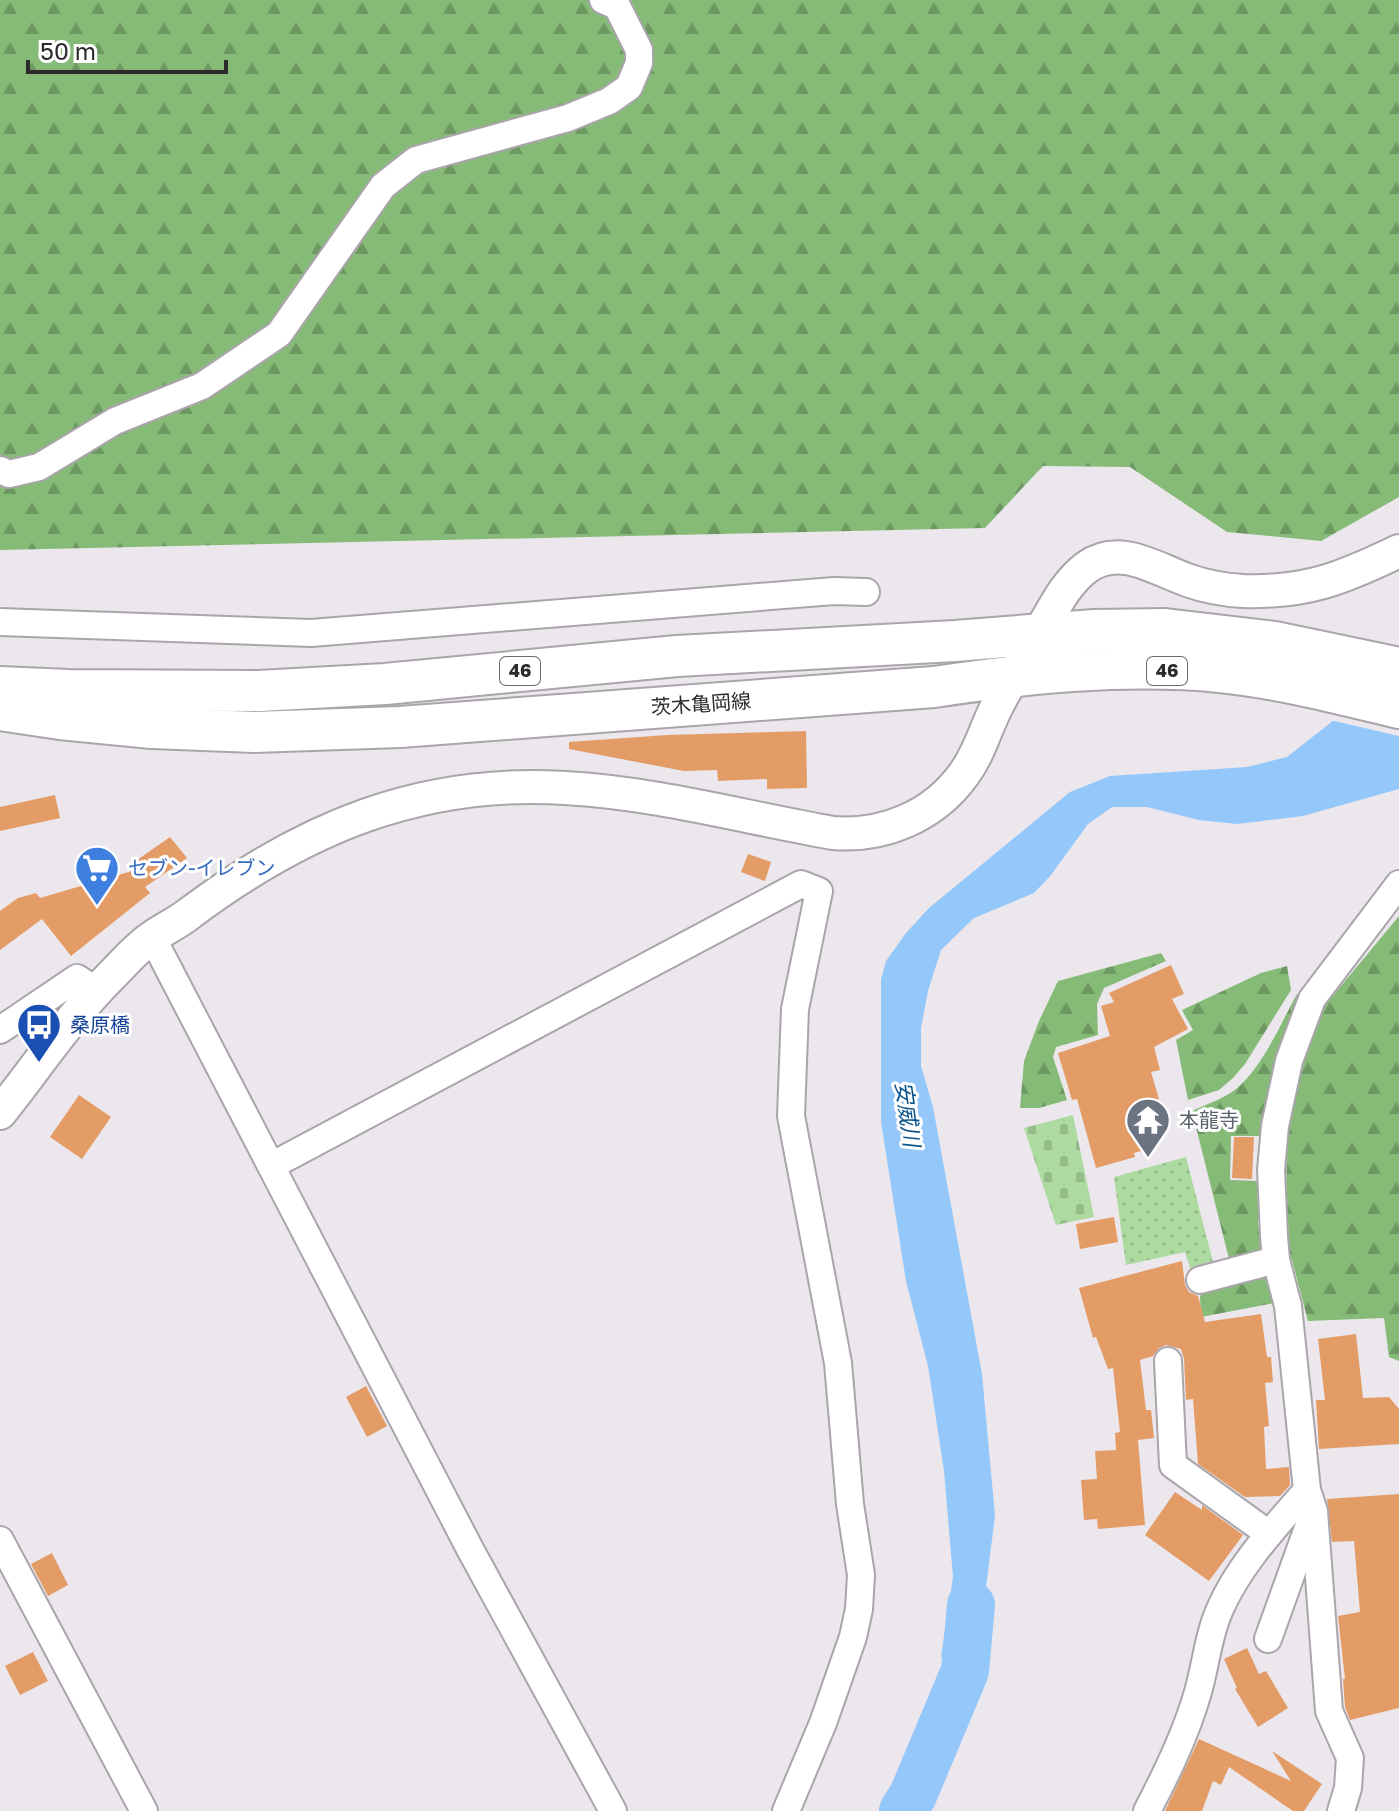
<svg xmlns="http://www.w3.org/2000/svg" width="1399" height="1811" font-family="'Golos Text','Noto Sans JP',sans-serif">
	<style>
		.forest { fill: url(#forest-firs) }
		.cemetery { fill: url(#cemetery-stones) }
		.garden { fill: url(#garden-dots) }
		.water { fill: #95c8fa }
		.pier { fill: #ece6ed }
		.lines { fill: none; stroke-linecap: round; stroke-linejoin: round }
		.river { stroke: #95c8fa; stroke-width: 48 }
		.building { fill: #e49c66 }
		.minor-casing { stroke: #aaa5ab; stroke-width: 30 }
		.tertiary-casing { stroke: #aaa5ab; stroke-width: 36 }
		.primary-casing { stroke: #aaa5ab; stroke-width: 44 }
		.minor { stroke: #fff; stroke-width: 26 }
		.tertiary { stroke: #fff; stroke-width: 32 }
		.primary { stroke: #fff; stroke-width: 40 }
		.labels { text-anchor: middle; stroke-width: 6; stroke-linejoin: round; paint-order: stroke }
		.shield { fill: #fff; stroke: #6c6a6c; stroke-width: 2 }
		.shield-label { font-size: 18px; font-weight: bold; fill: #2d2a2d }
		.street-label { font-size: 20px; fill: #2d2a2d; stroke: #fff }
		.shop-label { font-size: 20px; fill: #366cbe; stroke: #fff; text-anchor: start }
		.transit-label { font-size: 20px; fill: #164399; stroke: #fff; text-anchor: start }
		.worship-label { font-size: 20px; fill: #5b616d; stroke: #fff; text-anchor: start }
		.water-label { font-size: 22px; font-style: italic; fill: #09548b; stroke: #fff }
	</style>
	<defs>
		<pattern id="forest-firs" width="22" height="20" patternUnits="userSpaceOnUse" patternTransform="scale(2)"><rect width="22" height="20" fill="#86bb77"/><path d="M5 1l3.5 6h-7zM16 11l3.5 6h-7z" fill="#6e9862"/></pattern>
		<pattern id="cemetery-stones" width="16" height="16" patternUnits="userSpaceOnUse" patternTransform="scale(2)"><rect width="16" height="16" fill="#addaa0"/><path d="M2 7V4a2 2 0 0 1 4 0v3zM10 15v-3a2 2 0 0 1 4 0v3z" fill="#95bb8a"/></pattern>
		<pattern id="garden-dots" width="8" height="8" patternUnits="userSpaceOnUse" patternTransform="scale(2)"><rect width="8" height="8" fill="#addaa0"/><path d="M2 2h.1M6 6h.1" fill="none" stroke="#95bb8a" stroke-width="1.8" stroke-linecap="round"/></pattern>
	</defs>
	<rect width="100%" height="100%" fill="#ece6ed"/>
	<g class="forest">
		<polygon points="0,0 1399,0 1399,497 1321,541 1227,532 1130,467 1043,466 985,528 0,550"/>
		<polygon points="1399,916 1399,1361 1389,1357 1384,1318 1308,1321 1290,1253 1286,1192 1287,1141 1293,1099 1303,1060 1321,1010"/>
		<polygon points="1161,953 1166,961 1104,988 1097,1004 1098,1035 1056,1047 1053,1057 1067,1100 1039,1108 1020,1108 1024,1061 1039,1021 1058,981"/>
		<polygon points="1287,966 1291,990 1245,1064 1233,1078 1219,1090 1188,1100 1176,1040 1193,1030 1182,1010 1261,973"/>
		<path d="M1297,994l4,2 -38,140h-32l-1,44 29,1 -1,43 6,27 -33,16 -39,-156c15,-7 31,-12 44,-22 26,-21 45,-66 61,-95z"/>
		<polygon points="1266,1266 1274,1303 1201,1317 1200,1296 1206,1286"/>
	</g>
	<polygon class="cemetery" points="1073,1115 1094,1217 1056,1225 1024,1128"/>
	<polygon class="garden" points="1186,1157 1214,1266 1190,1268 1185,1252 1126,1265 1114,1177"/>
	<polygon class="water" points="1399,669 1399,789 1303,816 1237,824 1199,820 1147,807 1112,807 1088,824 1051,875 1034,893 974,918 941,950 928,991 921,1028 921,1066 933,1107 982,1374 995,1516 976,1666 965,1671 941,1657 953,1577 944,1471 928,1366 906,1281 881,1122 881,979 886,961 906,933 929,908 1070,792 1110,776 1247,767 1287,757"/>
	<polygon class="pier" points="1399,665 1399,736 1330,720 1396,666"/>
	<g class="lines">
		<polyline class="river" points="903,1811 913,1795 965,1671 971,1605"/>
	</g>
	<g class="building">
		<polygon points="806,731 807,788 767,789 767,779 718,781 717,770 684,771 569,749 569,742 667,735"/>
		<polygon points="55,795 60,818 0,831 0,807"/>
		<polygon points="170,837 187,858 145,887 150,893 71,956 42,919 0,950 0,911 18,898 36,893 40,898 142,868 137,860"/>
		<polygon points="748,854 771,862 765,881 741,872"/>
		<polygon points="1171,965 1184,994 1172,999 1188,1029 1154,1047 1160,1070 1151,1072 1159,1099 1153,1101 1156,1114 1150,1115 1158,1146 1134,1153 1135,1157 1096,1168 1077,1099 1072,1100 1058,1053 1110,1036 1101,1006 1114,1002 1109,993"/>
		<polygon points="79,1095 111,1117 82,1159 50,1137"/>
		<polygon points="1234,1137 1254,1137 1252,1179 1232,1178"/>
		<polygon points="1114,1217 1118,1242 1080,1249 1076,1224"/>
		<polygon points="1182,1261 1185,1285 1189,1292 1198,1296 1205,1322 1261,1314 1267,1357 1271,1357 1273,1382 1265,1383 1269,1426 1264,1427 1266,1469 1289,1467 1290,1485 1280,1496 1245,1497 1198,1464 1193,1399 1186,1400 1184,1359 1181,1349 1166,1345 1159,1348 1153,1356 1140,1360 1146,1410 1151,1410 1154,1438 1138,1440 1145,1525 1098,1529 1097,1519 1084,1520 1081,1480 1097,1479 1095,1451 1116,1450 1115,1433 1120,1432 1113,1368 1108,1369 1096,1337 1093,1338 1079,1288"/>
		<polygon points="1356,1334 1363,1398 1389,1397 1399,1409 1399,1444 1319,1449 1316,1400 1325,1400 1318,1339"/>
		<polygon points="366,1386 387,1426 367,1437 346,1397"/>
		<polygon points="1175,1492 1202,1510 1202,1505 1243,1535 1209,1581 1145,1535"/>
		<polygon points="1399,1494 1399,1708 1350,1720 1345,1707 1343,1679 1345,1679 1338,1616 1360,1612 1354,1541 1332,1542 1327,1499"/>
		<polygon points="52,1553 68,1585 48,1596 31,1564"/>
		<polygon points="1247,1648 1259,1674 1266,1671 1288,1708 1258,1727 1235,1689 1237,1688 1224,1659"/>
		<polygon points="33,1652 48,1681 20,1695 5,1666"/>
		<polygon points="1199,1739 1291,1781 1272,1751 1322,1784 1304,1811 1293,1811 1229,1767 1221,1785 1213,1781 1202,1811 1165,1811"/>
	</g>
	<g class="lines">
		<g class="minor-casing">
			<g id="minor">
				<polyline points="0,470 9,474 39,467 115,421 202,386 279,334 383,186 416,160 568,118 609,101 629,87 639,63 639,50 617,6 603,0"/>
				<polyline points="0,622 311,633 834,591 866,592"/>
				<polyline points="152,937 470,1549 613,1811"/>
				<polyline points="0,1030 77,978 96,991"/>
				<polyline points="271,1166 801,884 819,891 795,1009 791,1116 838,1363 850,1504 861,1575 859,1609 853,1637 823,1723 786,1811"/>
				<polyline points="1200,1280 1276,1260"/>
				<polyline points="1168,1361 1173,1465 1269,1534"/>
				<polyline points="1307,1490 1314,1511 1329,1711 1350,1758 1348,1788 1341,1811"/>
				<polyline points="0,1540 144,1811"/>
				<polyline points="1268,1639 1310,1522"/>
				<path d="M1147,1811c20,-38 39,-77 51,-119 8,-28 10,-56 22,-83 19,-44 56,-83 87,-119l-19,-184 -12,-46 -2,-24 -3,-66 4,-44 14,-65 23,-62 87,-115"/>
			</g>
		</g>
		<g class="tertiary-casing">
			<path id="tertiary" d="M0,1113c36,-45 69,-95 110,-136 14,-14 28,-31 44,-41 12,-8 25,-14 36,-23 114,-85 230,-134 375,-125 91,5 178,29 268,45 51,4 101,-17 131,-59 15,-20 21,-44 32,-66 14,-28 32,-56 48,-83 12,-21 23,-43 43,-58 34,-24 70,3 103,14 17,6 35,9 53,10 64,2 100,-13 156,-40"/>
		</g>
		<g class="primary-casing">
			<g id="primary">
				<polyline points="0,687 69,690 259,691 385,684 677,656 955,641 1094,630 1165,629 1275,642 1399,668"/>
				<path d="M0,710l60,9 92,9 102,4 146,-5 534,-40c93,-14 191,-24 286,-15 60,6 120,22 179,36"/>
			</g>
		</g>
		<use href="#minor" class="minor"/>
		<use href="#tertiary" class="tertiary"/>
		<use href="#primary" class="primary"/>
	</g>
	<defs>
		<g id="supermarket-pin" transform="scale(2.3)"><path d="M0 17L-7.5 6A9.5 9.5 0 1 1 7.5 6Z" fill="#3f7fe0" stroke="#fff"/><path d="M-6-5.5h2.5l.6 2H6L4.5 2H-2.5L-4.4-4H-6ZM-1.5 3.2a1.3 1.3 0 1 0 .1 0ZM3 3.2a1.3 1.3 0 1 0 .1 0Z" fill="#fff"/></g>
		<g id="bus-pin" transform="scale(2.3)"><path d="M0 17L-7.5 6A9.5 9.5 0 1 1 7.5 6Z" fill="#1a4fb4" stroke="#fff"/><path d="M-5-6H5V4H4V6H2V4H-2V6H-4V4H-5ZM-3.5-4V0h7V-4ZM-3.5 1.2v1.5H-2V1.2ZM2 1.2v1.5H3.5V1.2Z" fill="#fff"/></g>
		<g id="temple-pin" transform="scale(2.3)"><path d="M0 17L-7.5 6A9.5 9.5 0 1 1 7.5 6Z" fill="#6b7280" stroke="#fff"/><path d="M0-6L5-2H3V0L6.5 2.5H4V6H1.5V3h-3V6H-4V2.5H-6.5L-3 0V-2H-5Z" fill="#fff"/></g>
	</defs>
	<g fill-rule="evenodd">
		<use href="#supermarket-pin" x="97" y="868"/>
		<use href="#bus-pin" x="39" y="1025"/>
		<use href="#temple-pin" x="1148" y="1120"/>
	</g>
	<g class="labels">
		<g class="shield">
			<rect x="500" y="657" width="40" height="28" rx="6"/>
			<rect x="1147" y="657" width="40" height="28" rx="6"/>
		</g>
		<g class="shield-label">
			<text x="520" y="677">46</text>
			<text x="1167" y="677">46</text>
		</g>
		<g class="street-label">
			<text transform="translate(701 704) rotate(-4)" y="7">茨木亀岡線</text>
		</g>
		<g class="shop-label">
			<text x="128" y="875">セブン-イレブン</text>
		</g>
		<g class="transit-label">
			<text x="70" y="1032">桑原橋</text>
		</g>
		<g class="worship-label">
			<text x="1179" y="1127">本龍寺</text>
		</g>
		<g class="water-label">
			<text transform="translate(908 1114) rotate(82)" y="8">安威川</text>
		</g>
	</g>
	<path d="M28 60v12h198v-12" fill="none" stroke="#2d2a2d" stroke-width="4"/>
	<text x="40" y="60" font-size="24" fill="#2d2a2d" stroke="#ffffff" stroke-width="6" paint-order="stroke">50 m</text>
</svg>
